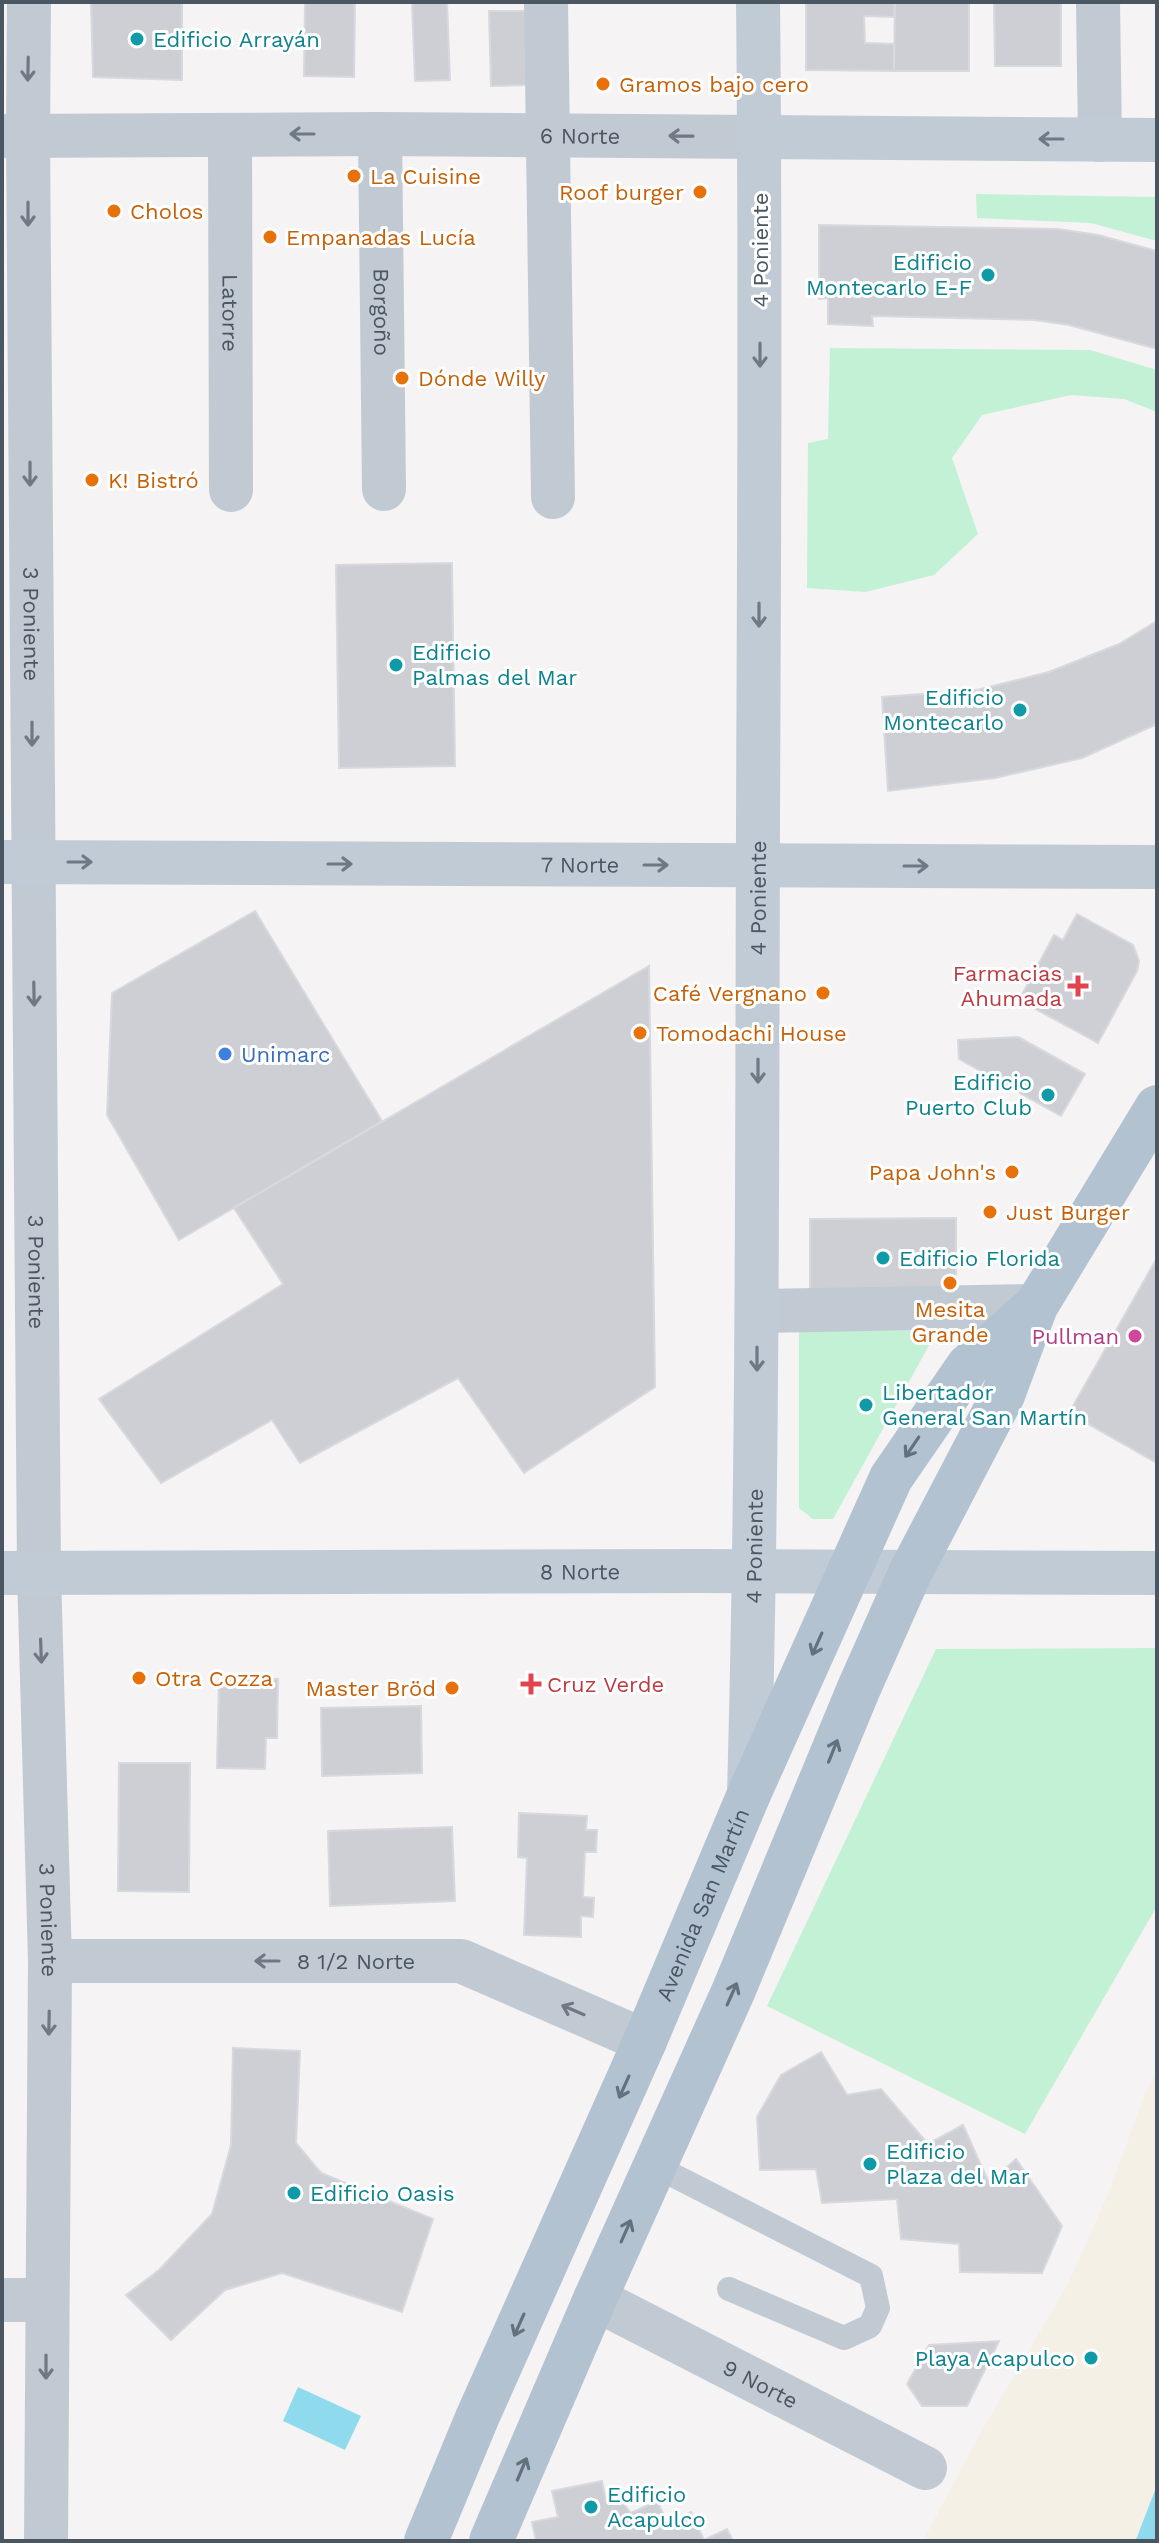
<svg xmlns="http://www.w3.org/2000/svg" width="1159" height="2543" font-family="'Work Sans',sans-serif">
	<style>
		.green { fill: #c3f1d5 }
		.sand { fill: #f5f0e5 }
		.water { fill: #90daee }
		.building { fill: #cdcfd5; stroke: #d7d9de; stroke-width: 2 }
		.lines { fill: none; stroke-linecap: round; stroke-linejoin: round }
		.lane { stroke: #c1cad2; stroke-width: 24 }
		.street { stroke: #c1cad2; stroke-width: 44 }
		.secondary { stroke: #c1cbd6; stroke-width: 44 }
		.primary { stroke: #b3c2d1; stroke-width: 44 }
		.oneway { stroke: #6e7983 }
		.oneway2 { stroke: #6e7984 }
		.oneway3 { stroke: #64717d }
		.culture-dot { fill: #0f9aa8; stroke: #fff; stroke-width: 3 }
		.food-dot { fill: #e8710a; stroke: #fff; stroke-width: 3 }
		.health-dot { fill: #e0444e; stroke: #fff; stroke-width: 3 }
		.shop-dot { fill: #3f7fe0; stroke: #fff; stroke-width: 3 }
		.hotel-dot { fill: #d1479c; stroke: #fff; stroke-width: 3 }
		.labels { text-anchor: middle; stroke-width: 6; stroke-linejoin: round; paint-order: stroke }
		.culture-label { font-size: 22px; fill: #0d838f; stroke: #fff; text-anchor: start }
		.food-label { font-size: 22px; fill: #c56008; stroke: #fff; text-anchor: start }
		.street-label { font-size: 22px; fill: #4a5661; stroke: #fff }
		.health-label { font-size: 22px; fill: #be3a42; stroke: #fff; text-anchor: end }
		.shop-label { font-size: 22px; fill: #366cbe; stroke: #fff; text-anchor: start }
		.hotel-label { font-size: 22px; fill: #b23c85; stroke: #fff; text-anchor: end }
	</style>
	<rect width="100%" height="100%" fill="#f5f3f3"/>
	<g class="green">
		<polygon points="976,194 1157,197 1157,241 1091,223 977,218"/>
		<polygon points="830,348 1090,350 1157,370 1157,412 1124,399 1071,395 982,415 952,458 978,534 934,575 865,592 807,588 808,443 828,439"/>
		<polygon points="799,1329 937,1331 833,1519 813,1519 799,1508"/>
		<polygon points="1157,1648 1157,1906 1025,2134 767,2006 936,1649"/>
	</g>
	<polygon class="sand" points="1157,2071 1157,2485 1135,2541 923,2541 981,2432 1068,2284 1109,2192 1146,2091"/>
	<g class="water">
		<polygon points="298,2387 361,2416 345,2450 283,2421"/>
		<polygon points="1157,2485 1157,2541 1135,2541 1137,2537"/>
	</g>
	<g class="building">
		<polygon points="91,2 182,2 182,80 93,77"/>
		<polygon points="305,2 355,2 354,77 304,76"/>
		<polygon points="412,2 451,2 447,2 450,80 415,81"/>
		<polygon points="806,2 895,2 894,17 864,16 865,43 894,44 894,71 806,70"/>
		<polygon points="895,2 969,2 969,71 894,71"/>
		<polygon points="994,2 1061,2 1061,66 995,66"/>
		<polygon points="489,11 526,11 526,85 491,86"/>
		<polygon points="819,225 1058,229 1098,235 1157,251 1157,349 1069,325 1035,320 872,316 873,326 828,324 828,298 819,299"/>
		<polygon points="452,563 455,766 339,768 336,565"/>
		<polygon points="1157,621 1157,724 1082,758 995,778 888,791 882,697 977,690 1049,672 1119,644"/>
		<polygon points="255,911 382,1121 179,1240 107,1115 112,993"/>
		<polygon points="1077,914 1133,945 1139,961 1137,971 1098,1043 1019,1000 1054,935 1063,940"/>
		<polygon points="649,966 655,1387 524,1473 458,1378 300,1463 272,1420 161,1483 99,1399 283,1284 234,1208"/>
		<polygon points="1018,1037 1085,1074 1061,1116 959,1059 958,1040"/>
		<polygon points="956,1218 956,1297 810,1297 810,1219"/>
		<polygon points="1157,1258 1157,1463 1069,1413"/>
		<polygon points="219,1678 278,1679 277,1738 266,1738 265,1769 217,1768"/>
		<polygon points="421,1706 422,1773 322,1776 321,1708"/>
		<polygon points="119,1763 190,1763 189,1892 118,1891"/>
		<polygon points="519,1813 587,1816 586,1830 597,1830 596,1852 585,1852 583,1897 594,1898 593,1917 581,1916 581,1937 524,1935 527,1858 518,1857"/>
		<polygon points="452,1827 455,1901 330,1906 328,1831"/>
		<polygon points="233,2048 300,2051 296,2143 321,2173 433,2219 402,2312 282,2273 225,2290 171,2340 126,2295 159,2270 212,2214 231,2145"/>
		<polygon points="821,2052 847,2095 881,2089 928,2144 963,2125 989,2183 1016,2159 1062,2226 1042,2273 960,2272 959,2244 901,2239 897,2199 822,2203 816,2169 760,2170 757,2117 781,2075"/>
		<polygon points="999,2341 967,2406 922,2406 907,2384 929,2345"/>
		<polygon points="602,2481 606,2501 619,2498 631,2513 657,2501 668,2523 691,2512 704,2540 727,2529 733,2541 536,2541 532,2522 558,2517 552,2491"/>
	</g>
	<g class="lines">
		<polyline class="lane" points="655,2166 871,2276 878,2308 870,2326 844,2338 729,2289"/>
		<g class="street">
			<path id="s1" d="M29,2l-1,134 11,1437 11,388 -4,580"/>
			<polyline points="546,2 553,497"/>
			<polyline points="1098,2 1100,140"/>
			<path id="s2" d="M380,134l4,355"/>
			<path id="s3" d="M230,135l1,355"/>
			<path id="s4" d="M2,136l378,-2 379,3"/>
			<polyline points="757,1311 1036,1306"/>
			<path id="s5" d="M50,1961h411l184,80"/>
			<path id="s6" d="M595,2299l330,169"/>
			<polyline points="2,2300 46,2300"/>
		</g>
		<g class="secondary">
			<polyline points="759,137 1157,140"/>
			<path id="s7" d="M2,862l1155,5"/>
			<path id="s8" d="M2,1573l696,-2 459,2"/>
			<path id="s9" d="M749,1794c9,-324 8,-648 9,-972 1,-274 3,-547 0,-820"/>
		</g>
		<g class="primary">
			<path id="s10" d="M426,2541l51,-123 168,-377 104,-247 142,-316 77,-112 63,-56"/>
			<polyline points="491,2541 595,2299 733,1992 859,1688 910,1573 1003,1395 1036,1306 1157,1107"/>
		</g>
	</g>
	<defs><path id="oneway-shaft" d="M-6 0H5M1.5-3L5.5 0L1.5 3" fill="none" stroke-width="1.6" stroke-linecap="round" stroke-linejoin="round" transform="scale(2)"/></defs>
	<g class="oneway">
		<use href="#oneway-shaft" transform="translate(28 69) rotate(91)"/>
		<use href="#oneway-shaft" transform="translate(302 134) rotate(180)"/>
		<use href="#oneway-shaft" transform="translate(681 136) rotate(-179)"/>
		<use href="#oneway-shaft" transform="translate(28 214) rotate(90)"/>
		<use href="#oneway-shaft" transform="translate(30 474) rotate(90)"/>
		<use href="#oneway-shaft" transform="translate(32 734) rotate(90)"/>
		<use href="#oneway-shaft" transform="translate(34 994) rotate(89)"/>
		<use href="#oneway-shaft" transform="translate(41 1651) rotate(88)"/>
		<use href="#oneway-shaft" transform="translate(267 1961) rotate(-180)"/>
		<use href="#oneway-shaft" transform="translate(573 2010) rotate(-157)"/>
		<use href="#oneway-shaft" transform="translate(49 2023) rotate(91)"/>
		<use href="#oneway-shaft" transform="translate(46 2367) rotate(90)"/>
	</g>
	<g class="oneway2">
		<use href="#oneway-shaft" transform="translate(1051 139) rotate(-180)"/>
		<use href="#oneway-shaft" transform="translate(760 355) rotate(90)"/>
		<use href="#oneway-shaft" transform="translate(759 615) rotate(90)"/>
		<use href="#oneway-shaft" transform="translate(80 862)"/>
		<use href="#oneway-shaft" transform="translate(340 864)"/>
		<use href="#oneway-shaft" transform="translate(656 865)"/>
		<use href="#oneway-shaft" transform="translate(916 866)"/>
		<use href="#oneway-shaft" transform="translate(758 1071) rotate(90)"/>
		<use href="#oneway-shaft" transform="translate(757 1359) rotate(90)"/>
	</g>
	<g class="oneway3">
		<use href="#oneway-shaft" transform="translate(912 1447) rotate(124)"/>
		<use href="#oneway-shaft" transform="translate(817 1644) rotate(114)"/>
		<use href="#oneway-shaft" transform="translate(833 1751) rotate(-68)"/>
		<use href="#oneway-shaft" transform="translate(732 1994) rotate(-66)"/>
		<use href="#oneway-shaft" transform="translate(624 2087) rotate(114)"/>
		<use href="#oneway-shaft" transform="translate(626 2231) rotate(-66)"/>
		<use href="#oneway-shaft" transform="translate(519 2325) rotate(114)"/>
		<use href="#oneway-shaft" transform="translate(522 2469) rotate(-67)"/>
	</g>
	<g class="culture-dot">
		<circle cx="137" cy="39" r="8"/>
		<circle cx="988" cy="275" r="8"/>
		<circle cx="396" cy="665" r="8"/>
		<circle cx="1020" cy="710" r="8"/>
		<circle cx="1048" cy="1095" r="8"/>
		<circle cx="883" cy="1258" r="8"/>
		<circle cx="866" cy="1405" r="8"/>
		<circle cx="870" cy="2164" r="8"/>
		<circle cx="294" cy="2193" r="8"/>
		<circle cx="1091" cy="2358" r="8"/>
		<circle cx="591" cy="2507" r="8"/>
	</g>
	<g class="food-dot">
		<circle cx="603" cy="84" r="8"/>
		<circle cx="354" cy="176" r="8"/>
		<circle cx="700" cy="192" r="8"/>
		<circle cx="114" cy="211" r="8"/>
		<circle cx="270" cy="237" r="8"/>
		<circle cx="402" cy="378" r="8"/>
		<circle cx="92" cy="480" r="8"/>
		<circle cx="823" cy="993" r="8"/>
		<circle cx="640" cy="1033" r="8"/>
		<circle cx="1012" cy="1172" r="8"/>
		<circle cx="990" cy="1212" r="8"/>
		<circle cx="950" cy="1283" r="8"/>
		<circle cx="139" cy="1678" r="8"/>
		<circle cx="452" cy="1688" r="8"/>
	</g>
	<g class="health-dot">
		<path d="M1074 974h8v8h8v8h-8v8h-8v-8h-8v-8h8z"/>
		<path d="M527 1672h8v8h8v8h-8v8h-8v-8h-8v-8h8z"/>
	</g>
	<circle class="shop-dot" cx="225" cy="1054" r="8"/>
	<circle class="hotel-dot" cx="1135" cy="1336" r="8"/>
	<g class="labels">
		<g class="culture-label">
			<text x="153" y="47">Edificio Arrayán</text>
			<text x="972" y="270" text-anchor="end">Edificio<tspan x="972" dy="25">Montecarlo E-F</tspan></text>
			<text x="412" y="660">Edificio<tspan x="412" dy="25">Palmas del Mar</tspan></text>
			<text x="1004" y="705" text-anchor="end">Edificio<tspan x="1004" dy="25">Montecarlo</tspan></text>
			<text x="1032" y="1090" text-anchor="end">Edificio<tspan x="1032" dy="25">Puerto Club</tspan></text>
			<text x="899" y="1266">Edificio Florida</text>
			<text x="882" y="1400">Libertador<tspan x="882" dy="25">General San Martín</tspan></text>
			<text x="886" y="2159">Edificio<tspan x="886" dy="25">Plaza del Mar</tspan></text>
			<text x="310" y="2201">Edificio Oasis</text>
			<text x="1075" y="2366" text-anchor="end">Playa Acapulco</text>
			<text x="607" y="2502">Edificio<tspan x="607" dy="25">Acapulco</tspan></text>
		</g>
		<g class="food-label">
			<text x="619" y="92">Gramos bajo cero</text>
			<text x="370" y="184">La Cuisine</text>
			<text x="684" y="200" text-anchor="end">Roof burger</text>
			<text x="130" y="219">Cholos</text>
			<text x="286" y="245">Empanadas Lucía</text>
			<text x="418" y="386">Dónde Willy</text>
			<text x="108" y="488">K! Bistró</text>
			<text x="807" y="1001" text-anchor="end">Café Vergnano</text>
			<text x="656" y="1041">Tomodachi House</text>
			<text x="996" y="1180" text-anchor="end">Papa John's</text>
			<text x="1006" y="1220">Just Burger</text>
			<text x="950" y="1317" text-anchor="middle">Mesita<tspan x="950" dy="25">Grande</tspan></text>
			<text x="155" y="1686">Otra Cozza</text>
			<text x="436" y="1696" text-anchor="end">Master Bröd</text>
		</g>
		<g class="street-label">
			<text dy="8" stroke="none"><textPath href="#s4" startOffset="578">6 Norte</textPath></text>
			<text transform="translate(760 250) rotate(-90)" y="8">4 Poniente</text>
			<text dy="8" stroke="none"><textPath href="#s3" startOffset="178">Latorre</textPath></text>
			<text dy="8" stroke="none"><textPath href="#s2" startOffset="178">Borgoño</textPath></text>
			<text dy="8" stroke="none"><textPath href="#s1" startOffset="622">3 Poniente</textPath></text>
			<text dy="8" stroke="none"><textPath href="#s7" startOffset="578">7 Norte</textPath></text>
			<text dy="8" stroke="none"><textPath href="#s9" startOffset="896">4 Poniente</textPath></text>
			<text dy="8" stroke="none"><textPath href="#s1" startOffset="1270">3 Poniente</textPath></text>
			<text dy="8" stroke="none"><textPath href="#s9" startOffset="248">4 Poniente</textPath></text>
			<text dy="8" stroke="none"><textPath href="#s8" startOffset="578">8 Norte</textPath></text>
			<text dy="8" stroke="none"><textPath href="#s10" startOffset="694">Avenida San Martín</textPath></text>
			<text dy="8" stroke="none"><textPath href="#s1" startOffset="1918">3 Poniente</textPath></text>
			<text dy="8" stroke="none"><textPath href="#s5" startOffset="306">8 1/2 Norte</textPath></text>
			<text dy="8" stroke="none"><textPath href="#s6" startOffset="186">9 Norte</textPath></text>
		</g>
		<g class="health-label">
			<text x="1062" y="981">Farmacias<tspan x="1062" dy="25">Ahumada</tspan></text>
			<text x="547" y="1692" text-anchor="start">Cruz Verde</text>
		</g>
		<g class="shop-label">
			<text x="241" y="1062">Unimarc</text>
		</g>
		<g class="hotel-label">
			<text x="1119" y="1344">Pullman</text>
		</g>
	</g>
	<rect width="1159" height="2543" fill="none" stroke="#4a5661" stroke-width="8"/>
</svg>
